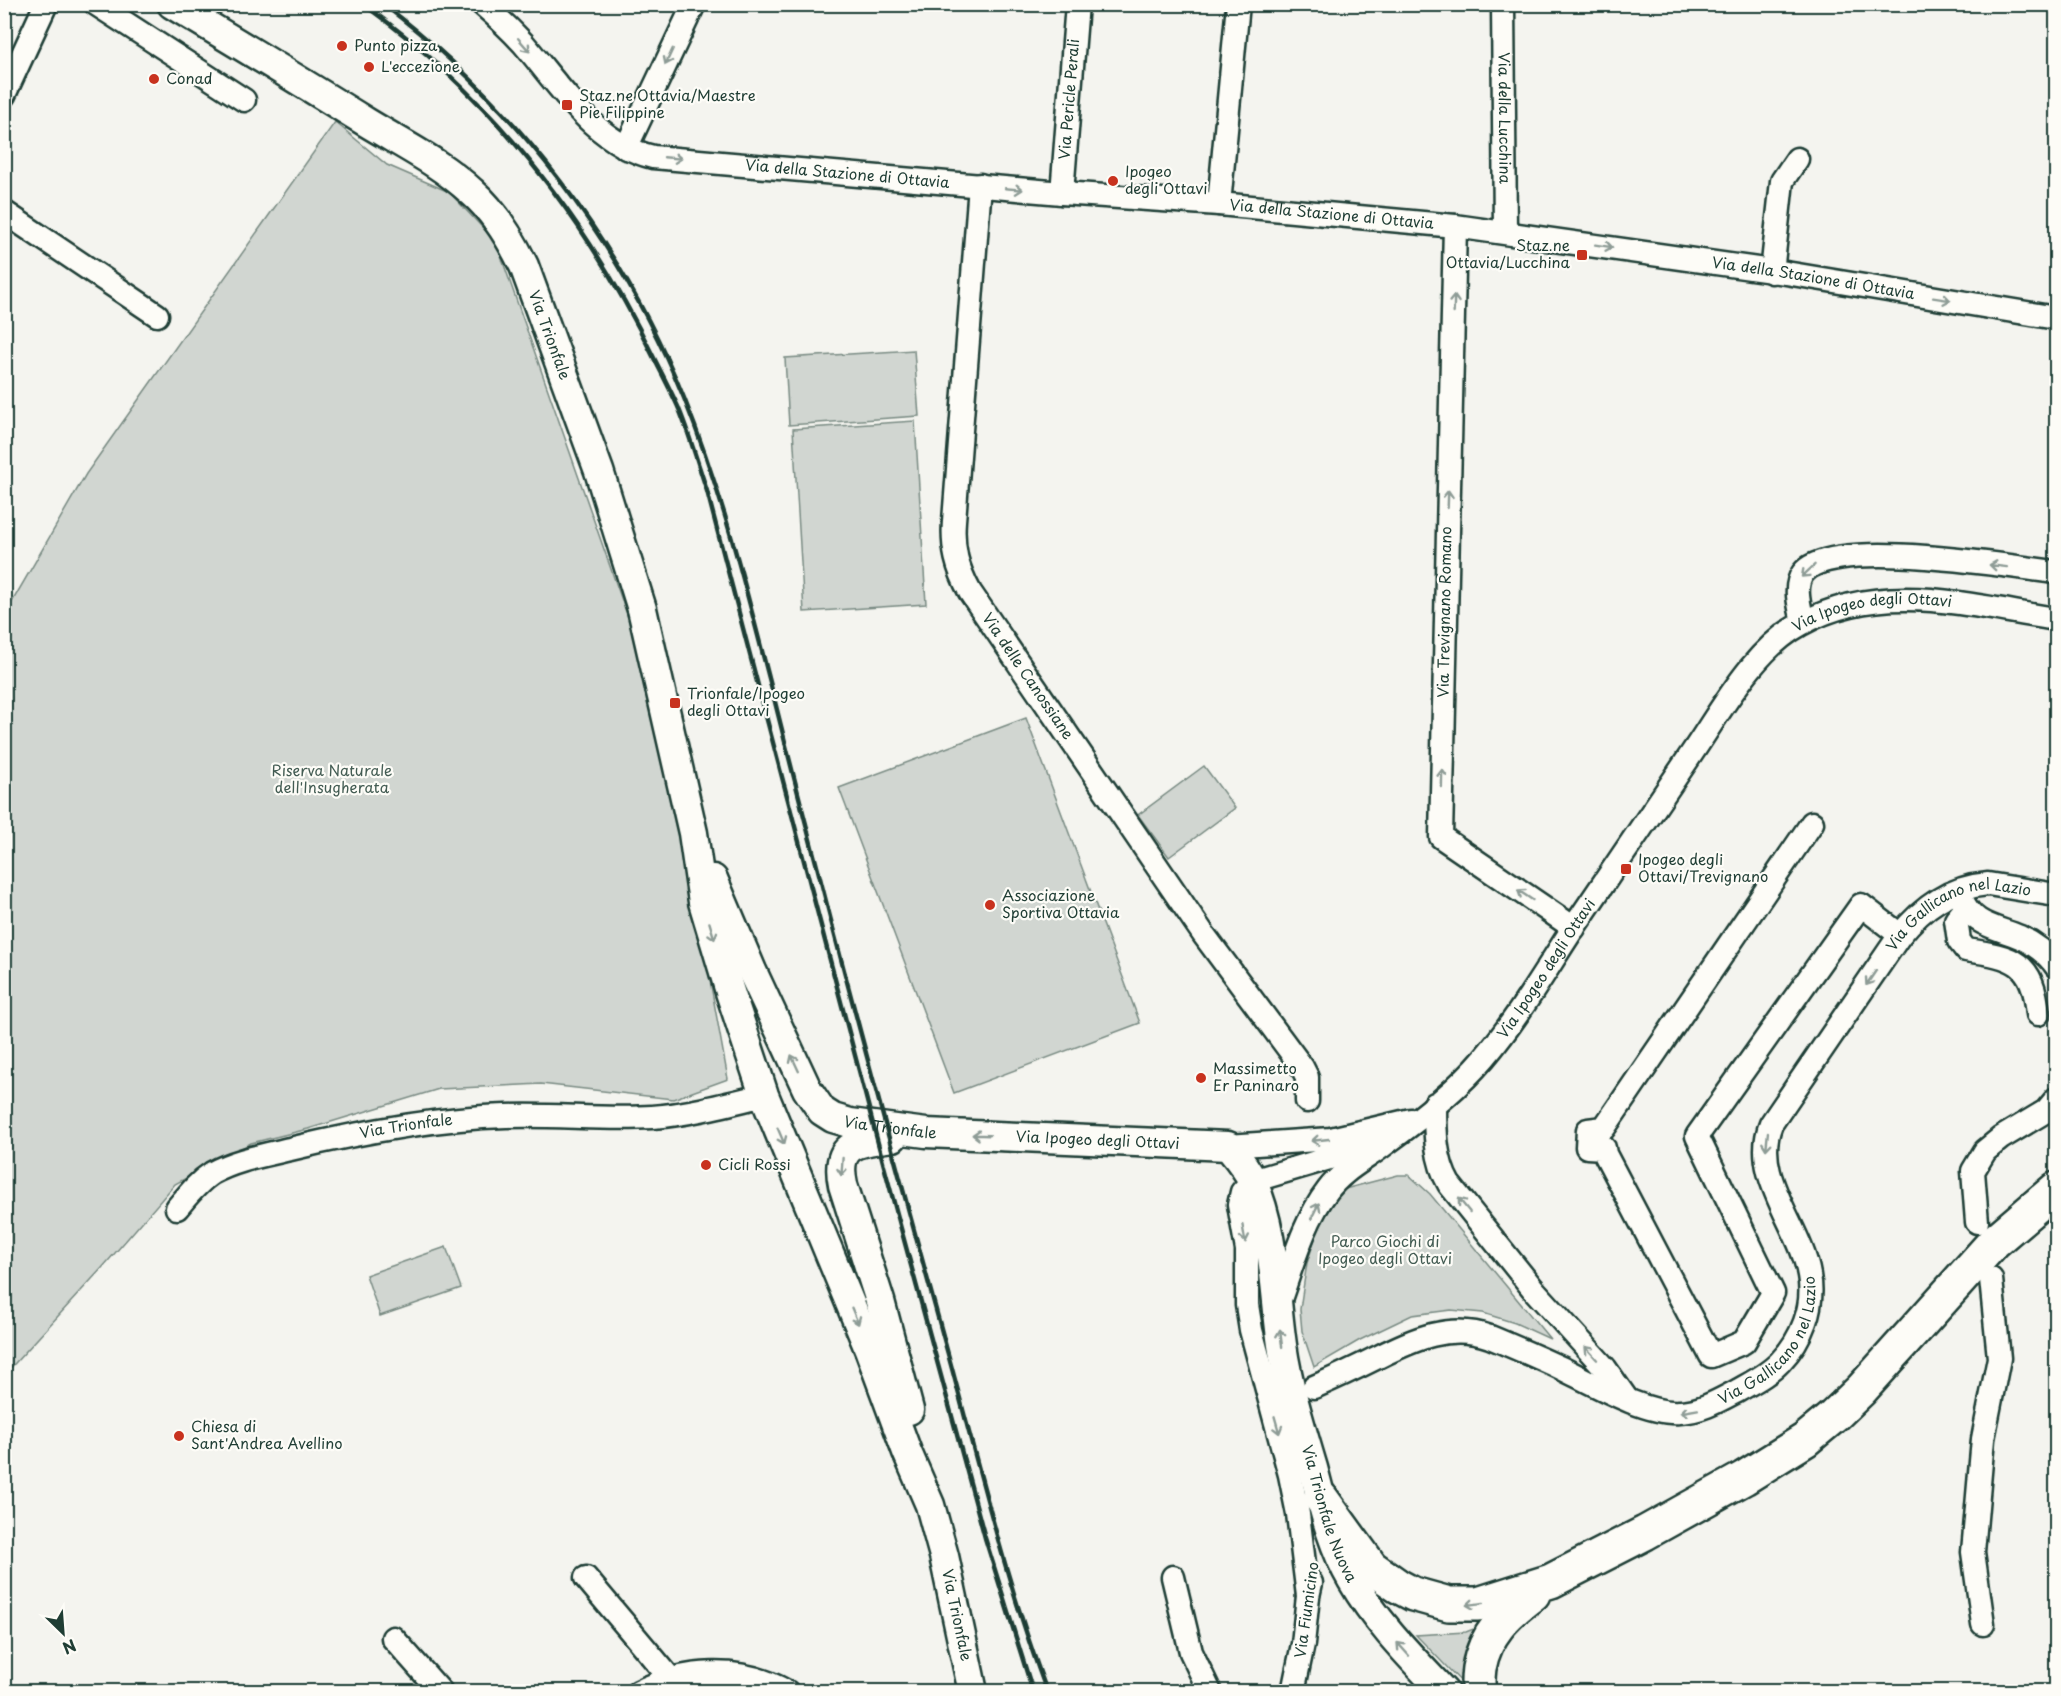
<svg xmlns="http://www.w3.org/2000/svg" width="2061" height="1696" font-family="'Playpen Sans',sans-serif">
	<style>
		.green { fill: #d1d6d1; stroke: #788a82; stroke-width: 1.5 }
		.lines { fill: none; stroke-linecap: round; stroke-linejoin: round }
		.minor-casing { stroke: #1f3d34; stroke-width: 27 }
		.major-casing { stroke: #1f3d34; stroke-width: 33 }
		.highway-casing { stroke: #1f3d34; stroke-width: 38 }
		.minor { stroke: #fdfcf7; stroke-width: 22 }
		.major { stroke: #fdfcf7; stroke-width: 28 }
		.highway { stroke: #fdfcf7; stroke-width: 33 }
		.rail { stroke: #1f3d34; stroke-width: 4.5 }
		.oneway { stroke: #8e9c96 }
		.poi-dot { fill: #c8321e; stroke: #fdfcf7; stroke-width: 2 }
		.labels { text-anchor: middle; stroke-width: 4.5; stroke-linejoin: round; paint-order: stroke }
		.poi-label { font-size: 15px; fill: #1f3d34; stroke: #fdfcf7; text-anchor: start }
		.street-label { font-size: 15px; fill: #1f3d34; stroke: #fdfcf7 }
		.park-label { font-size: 15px; fill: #435c53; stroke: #fdfcf7 }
	</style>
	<rect width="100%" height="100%" fill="#f4f4ef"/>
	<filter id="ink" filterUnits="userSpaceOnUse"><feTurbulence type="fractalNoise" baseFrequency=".0167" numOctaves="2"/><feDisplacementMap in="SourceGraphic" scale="12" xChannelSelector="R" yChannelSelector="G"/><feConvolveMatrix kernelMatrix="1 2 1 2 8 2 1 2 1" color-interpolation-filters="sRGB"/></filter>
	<g filter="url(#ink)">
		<g class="green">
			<polygon points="335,122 387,165 449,192 496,242 638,646 701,931 728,1079 673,1099 541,1084 439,1089 308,1129 251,1143 175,1184 102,1268 5,1374 5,614 86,474"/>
			<polygon points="914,350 919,416 789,425 785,358"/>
			<polygon points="915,421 926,604 804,612 793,429"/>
			<polygon points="1026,718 1140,1023 954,1093 839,788"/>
			<polygon points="1204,766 1235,808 1169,857 1138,815"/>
			<polygon points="1398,1175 1409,1175 1430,1194 1550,1339 1515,1323 1483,1313 1451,1310 1412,1315 1360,1340 1314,1367 1302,1331 1300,1309 1307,1263 1325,1208 1341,1190"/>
			<polygon points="446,1247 461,1288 380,1316 366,1275"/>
			<polygon points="1481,1626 1468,1689 1416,1635 1466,1632"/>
		</g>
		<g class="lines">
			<g class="minor-casing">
				<g id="minor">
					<polyline points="96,4 244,100"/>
					<path id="s1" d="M482,4c14,12 28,25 41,39 37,43 71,100 130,114l409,36 157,11 236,22 331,47 270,45"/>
					<path id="s2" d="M1503,4l2,227"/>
					<polyline points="4,95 46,4"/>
					<polyline points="626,148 694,4"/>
					<path id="s3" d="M980,185l-26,336c-2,27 3,47 16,71l234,343 98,132 5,10v24"/>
					<path id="s4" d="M1062,193l15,-189"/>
					<polyline points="1219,204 1238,4"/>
					<polyline points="4,212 157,315"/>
					<polyline points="1455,226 1441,837 1574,928"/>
					<polyline points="1772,272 1782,181 1797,159"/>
					<path d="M1803,622c-3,-15 -10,-35 0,-49 29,-37 208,-6 253,-1"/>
					<polyline points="1812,823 1604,1128 1588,1130 1587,1147 1604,1148 1605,1154 1711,1356 1744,1342 1773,1293 1697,1136 1861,905 1900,935"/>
					<path d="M1961,897c11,29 33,29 59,40 13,6 28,17 36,29"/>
					<path d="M1965,909l-9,11 3,21 7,9c48,7 67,11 72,64"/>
					<path d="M1435,1104c0,27 0,56 14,80l85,106 71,78 21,30"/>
					<polyline points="1228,1146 1331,1139 1411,1120"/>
					<path id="s5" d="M177,1208c11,-13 21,-26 35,-35 23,-13 53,-18 78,-24 71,-17 144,-31 216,-33 49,-2 97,4 146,1 38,-3 75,-13 112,-22"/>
					<polyline points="1977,1222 1973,1171 1985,1151 2001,1138 2046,1111 2056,1099"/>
					<path id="s6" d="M1278,1305c14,-38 25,-83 50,-115 15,-20 38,-31 57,-46 35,-25 71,-53 99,-86 34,-40 61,-87 90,-131 39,-58 79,-116 118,-174 30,-44 62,-104 109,-129 81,-45 169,-18 255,-5"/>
					<path id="s7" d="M1314,1387c21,-9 42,-19 62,-29 37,-18 73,-36 114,-21 24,10 48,20 71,31 31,15 85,47 119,44 22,-1 40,-12 59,-22 14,-8 30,-16 41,-28 22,-23 35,-55 29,-87 -8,-49 -59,-100 -38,-151l129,-189c23,-28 50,-48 88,-51l68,11"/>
					<polyline points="1173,1577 1191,1652 1210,1692"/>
					<polyline points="586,1578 670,1678"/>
					<polyline points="1308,1596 1298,1514 1290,1475 1251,1330 1247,1305 1247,1250 1239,1205 1242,1192 1252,1181 1340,1155 1372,1142"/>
					<polyline points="1983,1624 1973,1552 1983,1439 1999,1358 1991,1279"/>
					<polyline points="393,1638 441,1692"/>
					<path d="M638,1692c46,-23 103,-27 149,0"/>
					<polyline points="1293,1692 1303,1644 1308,1596 1311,1583"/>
				</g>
			</g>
			<g class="major-casing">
				<g id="major">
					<path id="s8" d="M172,4c65,39 130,78 194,118 36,22 75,41 106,70 23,20 39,47 52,74l75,205 43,138 51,224 10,69 27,90 34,103 105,254 38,103 23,53 14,51 29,136"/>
					<path id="s9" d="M713,879l39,92 55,118 15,22 11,7 17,5 76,10 302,13c9,11 18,21 24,34 23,51 22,110 30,165 6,41 19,83 31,123 10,38 19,78 39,112 24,42 58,76 92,112"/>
					<path d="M893,1137c-34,5 -59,5 -50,48l37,116 29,109"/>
				</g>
			</g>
			<g class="highway-casing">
				<g id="highway">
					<polyline points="1321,1498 1371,1567 1398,1586 1413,1594 1449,1604 1478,1604 1551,1581 1645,1533 1744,1478 1805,1440 1834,1416 1861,1390 1994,1242 2056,1189"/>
					<path d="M1479,1692c-2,-9 -1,-15 0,-24 6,-34 27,-54 54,-74"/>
				</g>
			</g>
			<use href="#minor" class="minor"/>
			<use href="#major" class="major"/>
			<use href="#highway" class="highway"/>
			<g class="rail">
				<path d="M363,4c128,92 224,215 292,356 8,16 17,33 24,49 11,27 19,55 28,82l177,675 101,372 48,154"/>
				<path d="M383,4c134,101 238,239 301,394 38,94 63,194 88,292 15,60 30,120 46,180 41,162 86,323 130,484 31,113 58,228 99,338"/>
			</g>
		</g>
		<defs><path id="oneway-shaft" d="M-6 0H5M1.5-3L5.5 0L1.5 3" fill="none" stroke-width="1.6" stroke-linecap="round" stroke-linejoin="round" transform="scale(1.5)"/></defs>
		<g class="oneway">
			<use href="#oneway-shaft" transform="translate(524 45) rotate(49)"/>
			<use href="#oneway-shaft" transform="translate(669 57) rotate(115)"/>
			<use href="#oneway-shaft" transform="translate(673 158) rotate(5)"/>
			<use href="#oneway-shaft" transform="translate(1014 189) rotate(5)"/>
			<use href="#oneway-shaft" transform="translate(1604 246) rotate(9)"/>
			<use href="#oneway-shaft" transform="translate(1942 299) rotate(9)"/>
			<use href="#oneway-shaft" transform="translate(1454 304) rotate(-88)"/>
			<use href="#oneway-shaft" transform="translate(1448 499) rotate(-88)"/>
			<use href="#oneway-shaft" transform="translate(1998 566) rotate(-173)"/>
			<use href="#oneway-shaft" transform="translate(1808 571) rotate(137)"/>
			<use href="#oneway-shaft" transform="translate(1442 778) rotate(-89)"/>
			<use href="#oneway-shaft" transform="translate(1525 895) rotate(-146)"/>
			<use href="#oneway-shaft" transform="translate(712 931) rotate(73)"/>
			<use href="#oneway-shaft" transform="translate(1871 978) rotate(124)"/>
			<use href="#oneway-shaft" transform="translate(795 1063) rotate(-115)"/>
			<use href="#oneway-shaft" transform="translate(981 1135) rotate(-178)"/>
			<use href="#oneway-shaft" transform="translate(781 1136) rotate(67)"/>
			<use href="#oneway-shaft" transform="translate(1320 1140) rotate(174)"/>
			<use href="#oneway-shaft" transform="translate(1767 1141) rotate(96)"/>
			<use href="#oneway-shaft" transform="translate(842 1167) rotate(94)"/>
			<use href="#oneway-shaft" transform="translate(1464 1205) rotate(-129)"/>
			<use href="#oneway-shaft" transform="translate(1315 1211) rotate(-64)"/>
			<use href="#oneway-shaft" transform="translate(1244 1234) rotate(80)"/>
			<use href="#oneway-shaft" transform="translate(855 1316) rotate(67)"/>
			<use href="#oneway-shaft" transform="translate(1281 1338) rotate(-97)"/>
			<use href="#oneway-shaft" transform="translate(1591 1353) rotate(-132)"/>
			<use href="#oneway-shaft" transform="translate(1689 1411) rotate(170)"/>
			<use href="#oneway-shaft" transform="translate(1277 1425) rotate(74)"/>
			<use href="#oneway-shaft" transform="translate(1475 1604) rotate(173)"/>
			<use href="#oneway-shaft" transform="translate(1403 1649) rotate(-132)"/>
		</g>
	</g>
	<g class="poi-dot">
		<circle cx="342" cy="46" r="6"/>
		<circle cx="369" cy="67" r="6"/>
		<circle cx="154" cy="79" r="6"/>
		<rect x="561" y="99" width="12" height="12" rx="3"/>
		<circle cx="1113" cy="181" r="6"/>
		<rect x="1576" y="249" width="12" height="12" rx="3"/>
		<rect x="669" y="697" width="12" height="12" rx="3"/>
		<rect x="1620" y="863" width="12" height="12" rx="3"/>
		<circle cx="990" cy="905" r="6"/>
		<circle cx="1201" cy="1078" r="6"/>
		<circle cx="706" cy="1165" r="6"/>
		<circle cx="179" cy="1436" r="6"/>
	</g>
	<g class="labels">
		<g class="poi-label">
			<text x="354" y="51">Punto pizza</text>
			<text x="381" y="72">L'eccezione</text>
			<text x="166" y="84">Conad</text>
			<text x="579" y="101">Staz.ne Ottavia/Maestre<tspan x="579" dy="17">Pie Filippine</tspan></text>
			<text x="1125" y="177">Ipogeo<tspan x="1125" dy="17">degli Ottavi</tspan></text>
			<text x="1570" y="251" text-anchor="end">Staz.ne<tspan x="1570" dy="17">Ottavia/Lucchina</tspan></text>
			<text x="687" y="699">Trionfale/Ipogeo<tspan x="687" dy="17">degli Ottavi</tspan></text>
			<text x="1638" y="865">Ipogeo degli<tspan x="1638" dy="17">Ottavi/Trevignano</tspan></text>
			<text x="1002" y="901">Associazione<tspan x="1002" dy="17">Sportiva Ottavia</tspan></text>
			<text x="1213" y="1074">Massimetto<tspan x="1213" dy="17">Er Paninaro</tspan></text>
			<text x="718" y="1170">Cicli Rossi</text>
			<text x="191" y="1432">Chiesa di<tspan x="191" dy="17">Sant'Andrea Avellino</tspan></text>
		</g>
		<g class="street-label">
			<text dy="5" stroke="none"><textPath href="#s4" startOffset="94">Via Pericle Perali</textPath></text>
			<text dy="5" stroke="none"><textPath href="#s2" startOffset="114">Via della Lucchina</textPath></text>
			<text dy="5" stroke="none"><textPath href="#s1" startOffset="428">Via della Stazione di Ottavia</textPath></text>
			<text dy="5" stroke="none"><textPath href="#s1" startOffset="914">Via della Stazione di Ottavia</textPath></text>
			<text dy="5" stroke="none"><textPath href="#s1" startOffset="1400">Via della Stazione di Ottavia</textPath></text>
			<text dy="5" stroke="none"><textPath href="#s8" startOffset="519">Via Trionfale</textPath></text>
			<text transform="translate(1445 612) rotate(-89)" y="5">Via Trevignano Romano</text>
			<text dy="5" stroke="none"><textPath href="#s6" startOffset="944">Via Ipogeo degli Ottavi</textPath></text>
			<text dy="5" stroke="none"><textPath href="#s3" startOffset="513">Via delle Canossiane</textPath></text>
			<text dy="5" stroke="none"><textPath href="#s7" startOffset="1056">Via Gallicano nel Lazio</textPath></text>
			<text dy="5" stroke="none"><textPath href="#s6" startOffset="440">Via Ipogeo degli Ottavi</textPath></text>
			<text dy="5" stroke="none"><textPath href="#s5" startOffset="250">Via Trionfale</textPath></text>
			<text dy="5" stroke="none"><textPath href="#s9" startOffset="328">Via Trionfale</textPath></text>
			<text dy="5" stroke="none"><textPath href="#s9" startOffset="536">Via Ipogeo degli Ottavi</textPath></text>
			<text dy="5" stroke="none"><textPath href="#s7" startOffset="518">Via Gallicano nel Lazio</textPath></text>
			<text dy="5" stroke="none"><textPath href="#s9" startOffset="1052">Via Trionfale Nuova</textPath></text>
			<text transform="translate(1307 1610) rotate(-82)" y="5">Via Fiumicino</text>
			<text dy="5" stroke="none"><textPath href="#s8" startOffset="1866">Via Trionfale</textPath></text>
		</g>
		<g class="park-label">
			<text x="332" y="776">Riserva Naturale<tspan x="332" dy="17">dell'Insugherata</tspan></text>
			<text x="1385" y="1247">Parco Giochi di<tspan x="1385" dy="17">Ipogeo degli Ottavi</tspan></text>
		</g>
	</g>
	<rect width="2061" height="1696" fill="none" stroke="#fdfcf7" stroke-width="24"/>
	<rect x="12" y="12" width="2037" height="1672" fill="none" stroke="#1f3d34" stroke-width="2" filter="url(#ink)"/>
	<g transform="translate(63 1633) rotate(155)" stroke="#fdfcf7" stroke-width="4.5" paint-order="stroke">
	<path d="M0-4.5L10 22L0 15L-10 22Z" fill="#1f3d34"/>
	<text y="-9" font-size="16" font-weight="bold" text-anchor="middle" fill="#1f3d34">N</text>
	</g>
</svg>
